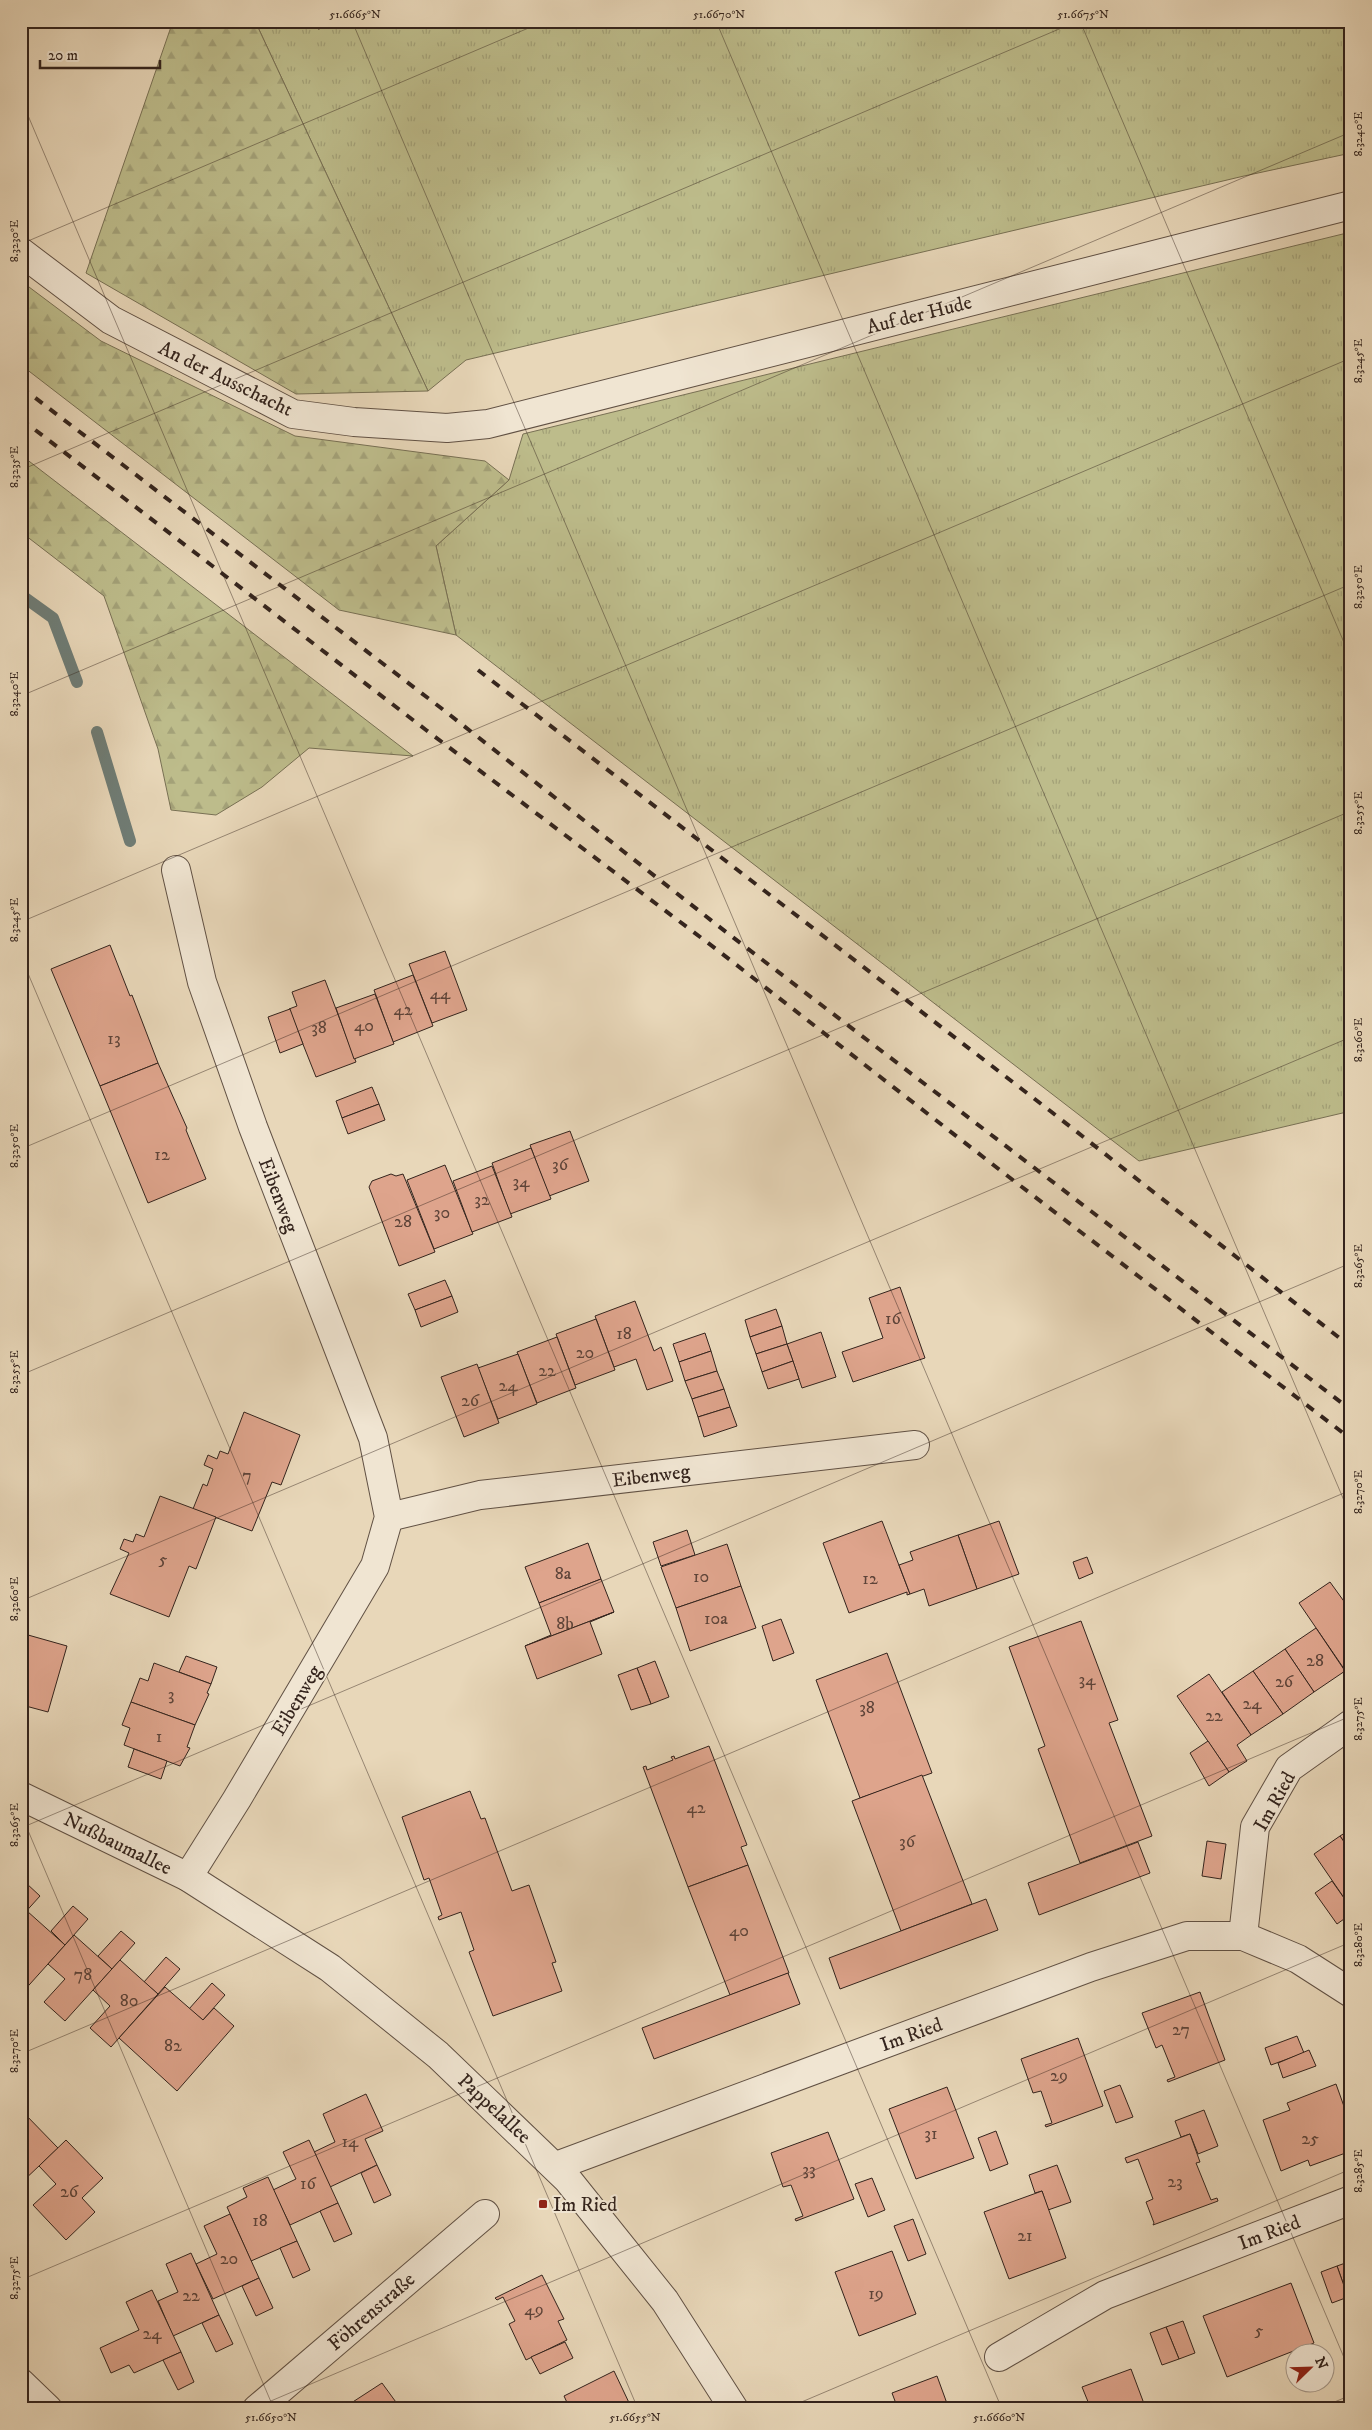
<svg xmlns="http://www.w3.org/2000/svg" width="1372" height="2430" font-family="'IM FELL DW Pica',serif">
	<style>
		.grass { fill: url(#grass-tufts); stroke: #787054 }
		.forest { fill: url(#forest-firs); stroke: #787054 }
		.lines { fill: none; stroke-linecap: round; stroke-linejoin: round }
		.stream { stroke: #6f7d76; stroke-width: 12 }
		.building { fill: #dea48c; stroke: #34241d }
		.minor-casing { stroke: #615144; stroke-width: 30 }
		.minor { stroke: #f0e5d2; stroke-width: 28 }
		.rail { stroke: #34241d; stroke-width: 4; stroke-dasharray: 9 9; stroke-linecap: butt }
		.ticks { fill: none; stroke: #34241d; stroke-width: 1; stroke-opacity: 0.45 }
		.poi-dot { fill: #8f2418; stroke: #f0e5d2; stroke-width: 2 }
		.labels { text-anchor: middle; stroke-width: 4; stroke-linejoin: round; paint-order: stroke }
		.number-label { font-size: 18px; fill: #5e4439 }
		.street-label { font-size: 20px; fill: #34241d; stroke: #f0e5d2 }
		.poi-label { font-size: 20px; fill: #34241d; stroke: #f0e5d2; text-anchor: start }
		.neatline { fill: none; stroke: #34241d; stroke-width: 2 }
		.ticks-label { font-size: 12px; text-anchor: middle; fill: #34241d }
	</style>
	<defs>
		<pattern id="grass-tufts" width="24" height="20" patternUnits="userSpaceOnUse" patternTransform="scale(1.25)"><rect width="24" height="20" fill="#bdbc8b"/><path d="M3 7l-1-3M5 7V3M7 7l1-3M15 17l-1-3M17 17v-4M19 17l1-3" fill="none" stroke="#a3a178"/></pattern>
		<pattern id="forest-firs" width="22" height="20" patternUnits="userSpaceOnUse" patternTransform="scale(1.25)"><rect width="22" height="20" fill="#bdbc8b"/><path d="M5 1l3.5 6h-7zM16 11l3.5 6h-7z" fill="#a3a178"/></pattern>
	</defs>
	<rect width="100%" height="100%" fill="#e8d7b9"/>
	<filter id="stains"><feTurbulence type="fractalNoise" baseFrequency=".004" numOctaves="4"/><feColorMatrix values="0 0 0 0 .2 0 0 0 0 .09 0 0 0 0 .02 0 0 0 .5 -.17"/></filter>
	<radialGradient id="worn" r=".72"><stop offset=".6" stop-color="#630" stop-opacity="0"/><stop offset="1" stop-color="#630" stop-opacity=".3"/></radialGradient>
	<g class="grass">
		<polygon points="255,21 315,21 319,30 316,21 1351,21 1351,153 1244,176 466,360 428,391"/>
		<polygon points="1351,232 1351,1111 1139,1161 456,635 436,546 509,480 523,434"/>
	</g>
	<g class="forest">
		<polygon points="173,21 255,21 428,391 296,394 86,273"/>
		<polygon points="21,281 101,341 295,436 485,461 509,480 436,546 456,635 339,610 21,365"/>
		<polygon points="21,455 413,756 309,748 262,787 216,815 171,810 158,749 104,596 21,532"/>
	</g>
	<g class="lines">
		<g class="stream">
			<polyline points="21,595 53,618 77,682"/>
			<polyline points="97,732 130,841"/>
		</g>
	</g>
	<g class="building">
		<polygon points="110,945 130,996 132,995 158,1063 100,1086 51,969"/>
		<polygon points="445,951 467,1010 432,1023 409,964"/>
		<polygon points="413,975 433,1026 393,1042 374,990"/>
		<polygon points="325,980 356,1062 316,1077 289,1009 297,1006 292,992"/>
		<polygon points="375,994 394,1044 354,1059 336,1008"/>
		<polygon points="290,1009 303,1044 280,1053 268,1017"/>
		<polygon points="158,1063 187,1128 186,1130 206,1179 148,1203 100,1086"/>
		<polygon points="372,1087 379,1104 342,1118 336,1101"/>
		<polygon points="379,1104 385,1120 348,1134 342,1118"/>
		<polygon points="570,1131 589,1181 549,1196 530,1145"/>
		<polygon points="531,1148 551,1199 510,1214 492,1163"/>
		<polygon points="445,1165 473,1234 434,1249 407,1180"/>
		<polygon points="492,1166 512,1217 472,1232 453,1181"/>
		<polygon points="391,1174 396,1176 403,1174 435,1252 399,1266 369,1187 372,1181"/>
		<polygon points="445,1280 452,1296 415,1310 408,1294"/>
		<polygon points="900,1287 925,1358 853,1382 842,1352 883,1338 869,1298"/>
		<polygon points="452,1296 458,1312 421,1327 415,1310"/>
		<polygon points="635,1301 654,1351 661,1347 673,1381 647,1390 636,1359 614,1367 595,1316"/>
		<polygon points="776,1309 782,1326 750,1337 745,1320"/>
		<polygon points="596,1319 615,1370 575,1385 556,1334"/>
		<polygon points="782,1326 787,1344 756,1354 750,1337"/>
		<polygon points="821,1332 836,1377 802,1388 787,1344"/>
		<polygon points="705,1333 711,1351 679,1362 673,1344"/>
		<polygon points="557,1337 576,1388 537,1403 517,1352"/>
		<polygon points="787,1344 793,1361 762,1372 756,1354"/>
		<polygon points="711,1351 717,1371 685,1381 679,1362"/>
		<polygon points="518,1354 537,1404 498,1419 478,1368"/>
		<polygon points="793,1361 799,1379 768,1389 762,1372"/>
		<polygon points="477,1364 499,1423 464,1437 441,1377"/>
		<polygon points="717,1371 724,1389 692,1399 685,1381"/>
		<polygon points="724,1389 730,1407 698,1417 692,1399"/>
		<polygon points="730,1407 737,1426 704,1437 698,1417"/>
		<polygon points="244,1412 300,1435 281,1485 272,1482 252,1531 193,1509 203,1484 207,1486 213,1469 204,1465 208,1455 217,1459 220,1451 228,1454"/>
		<polygon points="160,1496 216,1517 196,1569 189,1566 169,1617 110,1594 129,1553 120,1549 124,1539 133,1542 136,1534 144,1537"/>
		<polygon points="882,1521 910,1594 907,1595 907,1592 849,1613 823,1543"/>
		<polygon points="999,1521 1019,1574 977,1589 958,1535"/>
		<polygon points="687,1530 695,1555 661,1566 653,1542"/>
		<polygon points="958,1535 977,1589 929,1606 924,1589 910,1594 899,1565 913,1560 910,1552"/>
		<polygon points="588,1543 601,1579 539,1603 525,1567"/>
		<polygon points="727,1544 741,1586 676,1608 661,1567"/>
		<polygon points="1087,1557 1093,1573 1079,1579 1073,1562"/>
		<polygon points="601,1579 614,1612 525,1646 551,1635 539,1603"/>
		<polygon points="1330,1582 1351,1611 1351,1679 1299,1603"/>
		<polygon points="741,1586 756,1628 690,1651 676,1608"/>
		<polygon points="614,1612 590,1622 602,1654 537,1679 525,1646"/>
		<polygon points="781,1619 794,1653 773,1661 762,1626"/>
		<polygon points="1081,1621 1118,1720 1109,1723 1152,1836 1080,1863 1038,1749 1045,1746 1009,1647"/>
		<polygon points="1316,1628 1345,1671 1314,1692 1285,1649"/>
		<polygon points="21,1633 67,1646 48,1712 22,1705 21,1707"/>
		<polygon points="1285,1649 1314,1692 1283,1714 1253,1671"/>
		<polygon points="887,1653 932,1773 860,1798 816,1680"/>
		<polygon points="186,1656 217,1667 211,1684 179,1672"/>
		<polygon points="655,1661 669,1697 651,1704 637,1668"/>
		<polygon points="154,1663 211,1684 207,1693 209,1694 195,1725 131,1702 140,1678 148,1681"/>
		<polygon points="637,1668 651,1704 631,1710 618,1675"/>
		<polygon points="1253,1671 1283,1714 1251,1735 1222,1692"/>
		<polygon points="1209,1674 1251,1735 1237,1745 1247,1761 1229,1772 1177,1696"/>
		<polygon points="131,1702 195,1725 187,1747 190,1748 180,1766 124,1745 130,1728 122,1725"/>
		<polygon points="1208,1741 1229,1772 1209,1786 1190,1753"/>
		<polygon points="709,1746 747,1845 741,1847 748,1865 688,1887 643,1767 646,1766 647,1770 673,1760 671,1757 674,1756 675,1759"/>
		<polygon points="134,1749 167,1761 161,1779 128,1767"/>
		<polygon points="922,1775 972,1904 901,1931 852,1801"/>
		<polygon points="470,1791 481,1819 485,1818 512,1891 529,1885 556,1962 552,1963 562,1991 493,2016 469,1952 474,1950 461,1912 439,1920 438,1917 442,1915 429,1878 424,1880 402,1817"/>
		<polygon points="1351,1829 1351,1852 1340,1836"/>
		<polygon points="1340,1836 1351,1852 1351,1908 1314,1854"/>
		<polygon points="1207,1841 1226,1844 1221,1879 1202,1876"/>
		<polygon points="1138,1842 1150,1873 1039,1915 1028,1883"/>
		<polygon points="748,1865 789,1973 730,1995 688,1887"/>
		<polygon points="1332,1881 1351,1908 1351,1914 1337,1924 1315,1893"/>
		<polygon points="26,1883 40,1896 21,1917 21,1888"/>
		<polygon points="986,1899 998,1930 840,1989 829,1958"/>
		<polygon points="73,1906 88,1919 65,1945 51,1931"/>
		<polygon points="27,1911 65,1945 21,1994 21,1917"/>
		<polygon points="121,1931 135,1943 112,1969 98,1956"/>
		<polygon points="74,1935 112,1969 65,2021 44,2002 65,1979 48,1964"/>
		<polygon points="166,1957 180,1969 158,1994 144,1982"/>
		<polygon points="120,1960 158,1994 111,2047 90,2028 110,2006 93,1990"/>
		<polygon points="788,1973 800,2004 654,2059 642,2028"/>
		<polygon points="212,1983 225,1995 203,2020 189,2009"/>
		<polygon points="165,1987 203,2020 214,2008 234,2026 177,2091 119,2038"/>
		<polygon points="1200,1992 1225,2060 1168,2082 1167,2080 1175,2077 1162,2045 1156,2048 1142,2013"/>
		<polygon points="1297,2036 1304,2053 1271,2065 1265,2048"/>
		<polygon points="1078,2038 1103,2106 1046,2127 1045,2125 1052,2123 1041,2091 1033,2093 1021,2059"/>
		<polygon points="1309,2050 1316,2066 1283,2078 1278,2063"/>
		<polygon points="1336,2084 1351,2126 1351,2151 1310,2166 1308,2160 1281,2171 1263,2120 1290,2110 1287,2103"/>
		<polygon points="1120,2085 1133,2117 1116,2123 1104,2091"/>
		<polygon points="947,2087 974,2158 916,2179 889,2109"/>
		<polygon points="366,2094 383,2131 365,2139 377,2165 330,2187 314,2152 335,2142 323,2114"/>
		<polygon points="1204,2110 1218,2146 1198,2154 1190,2134 1181,2137 1175,2121"/>
		<polygon points="22,2111 58,2148 21,2183 21,2113"/>
		<polygon points="996,2131 1008,2164 990,2171 978,2138"/>
		<polygon points="828,2132 854,2199 796,2221 795,2219 803,2216 791,2185 783,2187 771,2153"/>
		<polygon points="1190,2134 1200,2162 1196,2163 1211,2200 1217,2198 1218,2201 1153,2225 1154,2223 1146,2202 1153,2199 1138,2159 1127,2163 1125,2158"/>
		<polygon points="66,2140 103,2178 82,2198 95,2212 66,2240 33,2205 56,2184 39,2166"/>
		<polygon points="309,2140 338,2203 290,2225 273,2190 296,2179 283,2152"/>
		<polygon points="377,2165 391,2195 374,2203 361,2173"/>
		<polygon points="1057,2165 1071,2202 1048,2210 1042,2191 1035,2193 1029,2175"/>
		<polygon points="268,2177 297,2241 251,2261 227,2207 247,2197 243,2188"/>
		<polygon points="872,2178 885,2210 868,2217 855,2184"/>
		<polygon points="1042,2191 1066,2258 1009,2279 984,2212"/>
		<polygon points="338,2203 352,2234 334,2242 320,2211"/>
		<polygon points="230,2214 259,2278 213,2299 196,2264 217,2254 204,2226"/>
		<polygon points="913,2219 926,2254 908,2261 894,2226"/>
		<polygon points="297,2241 310,2270 293,2278 280,2248"/>
		<polygon points="892,2251 916,2314 859,2336 835,2272"/>
		<polygon points="191,2253 219,2315 173,2336 158,2301 178,2292 166,2264"/>
		<polygon points="1351,2261 1351,2296 1348,2297 1337,2266"/>
		<polygon points="1337,2266 1348,2297 1332,2303 1321,2272"/>
		<polygon points="542,2275 564,2319 558,2321 567,2340 526,2360 509,2324 515,2321 503,2297 497,2300 495,2298"/>
		<polygon points="259,2278 273,2308 256,2316 242,2286"/>
		<polygon points="1291,2283 1314,2343 1227,2377 1203,2316"/>
		<polygon points="152,2290 181,2352 134,2373 129,2365 111,2373 100,2348 139,2330 126,2302"/>
		<polygon points="219,2315 233,2344 216,2352 202,2323"/>
		<polygon points="1183,2321 1195,2353 1179,2359 1166,2327"/>
		<polygon points="1166,2327 1179,2359 1162,2365 1150,2333"/>
		<polygon points="565,2342 573,2358 540,2374 531,2357"/>
		<polygon points="181,2352 194,2382 178,2390 163,2360"/>
		<polygon points="1131,2369 1146,2409 1091,2409 1082,2387"/>
		<polygon points="614,2371 632,2409 570,2409 564,2396"/>
		<polygon points="937,2376 949,2409 898,2409 892,2393"/>
		<polygon points="382,2383 401,2409 345,2409 345,2407"/>
	</g>
	<g class="lines">
		<g class="minor-casing">
			<g id="minor">
				<polyline points="21,252 111,320 293,414 354,422 447,428 488,424 1351,205"/>
				<polyline points="176,870 202,982 253,1127 373,1438 389,1517 375,1566 237,1799 188,1877"/>
				<polyline points="389,1517 480,1495 915,1445"/>
				<polyline points="21,1796 188,1877 330,1968 438,2055 568,2180 665,2301 734,2409"/>
				<polyline points="1243,1936 1255,1827 1289,1768 1351,1724"/>
				<polyline points="556,2166 1091,1967 1187,1936 1243,1936 1298,1959 1351,1993"/>
				<polyline points="999,2357 1105,2295 1351,2200"/>
				<polyline points="21,2383 48,2409"/>
				<polyline points="257,2409 485,2214"/>
			</g>
		</g>
		<use href="#minor" class="minor"/>
		<g class="rail">
			<polyline points="21,387 441,708 726,932 1351,1410"/>
			<polyline points="21,419 426,730 716,949 1005,1174 1351,1439"/>
			<polyline points="478,670 1049,1110 1351,1347"/>
		</g>
	</g>
	<path class="ticks" d="M352,21l999,2353M716,21l635,1496M1080,21l271,638M21,99l981,2310M21,244l524,-223M21,470l1057,-449M21,696l1330,-564M21,922l1330,-564M21,957l617,1452M21,1149l1330,-565M21,1375l1330,-564M21,1601l1330,-564M21,1814l253,595M21,1828l1330,-565M21,2054l1330,-564M21,2280l1330,-564M252,2409l1099,-467M785,2409l566,-240M1318,2409l33,-14"/>
	<rect class="poi-dot" x="538" y="2199" width="10" height="10" rx="2.5"/>
	<g class="labels">
		<g class="number-label">
			<text x="440" y="999">44</text>
			<text x="403" y="1015">42</text>
			<text x="364" y="1031">40</text>
			<text x="319" y="1033">38</text>
			<text x="114" y="1044">13</text>
			<text x="162" y="1160">12</text>
			<text x="560" y="1170">36</text>
			<text x="521" y="1187">34</text>
			<text x="482" y="1205">32</text>
			<text x="442" y="1218">30</text>
			<text x="403" y="1227">28</text>
			<text x="893" y="1324">16</text>
			<text x="624" y="1339">18</text>
			<text x="585" y="1358">20</text>
			<text x="547" y="1376">22</text>
			<text x="508" y="1391">24</text>
			<text x="470" y="1406">26</text>
			<text x="247" y="1481">7</text>
			<text x="163" y="1565">5</text>
			<text x="563" y="1579">8a</text>
			<text x="701" y="1582">10</text>
			<text x="870" y="1584">12</text>
			<text x="716" y="1624">10a</text>
			<text x="565" y="1629">8b</text>
			<text x="1315" y="1666">28</text>
			<text x="1087" y="1685">34</text>
			<text x="1284" y="1687">26</text>
			<text x="171" y="1700">3</text>
			<text x="1252" y="1709">24</text>
			<text x="867" y="1713">38</text>
			<text x="1214" y="1721">22</text>
			<text x="159" y="1742">1</text>
			<text x="696" y="1813">42</text>
			<text x="907" y="1847">36</text>
			<text x="739" y="1936">40</text>
			<text x="83" y="1980">78</text>
			<text x="129" y="2006">80</text>
			<text x="1181" y="2035">27</text>
			<text x="173" y="2051">82</text>
			<text x="1059" y="2081">29</text>
			<text x="931" y="2139">31</text>
			<text x="1310" y="2144">25</text>
			<text x="350" y="2147">14</text>
			<text x="809" y="2175">33</text>
			<text x="1175" y="2187">23</text>
			<text x="308" y="2189">16</text>
			<text x="69" y="2197">26</text>
			<text x="260" y="2226">18</text>
			<text x="1025" y="2241">21</text>
			<text x="229" y="2264">20</text>
			<text x="876" y="2299">19</text>
			<text x="191" y="2301">22</text>
			<text x="534" y="2315">49</text>
			<text x="1259" y="2336">5</text>
			<text x="152" y="2339">24</text>
		</g>
		<g class="street-label">
			<text transform="translate(919 314) rotate(-14)" y="7">Auf der Hude</text>
			<text transform="translate(226 378) rotate(26)" y="7">An der Ausschacht</text>
			<text transform="translate(279 1195) rotate(69)" y="7">Eibenweg</text>
			<text transform="translate(651 1475) rotate(-7)" y="7">Eibenweg</text>
			<text transform="translate(296 1700) rotate(-59)" y="7">Eibenweg</text>
			<text transform="translate(1274 1801) rotate(-61)" y="7">Im Ried</text>
			<text transform="translate(118 1843) rotate(26)" y="7">Nußbaumallee</text>
			<text transform="translate(911 2034) rotate(-20)" y="7">Im Ried</text>
			<text transform="translate(495 2108) rotate(43)" y="7">Pappelallee</text>
			<text transform="translate(1269 2232) rotate(-21)" y="7">Im Ried</text>
			<text transform="translate(371 2311) rotate(-41)" y="7">Föhrenstraße</text>
		</g>
		<g class="poi-label">
			<text x="553" y="2211">Im Ried</text>
		</g>
	</g>
	<rect width="1372" height="2430" fill="none" stroke="#e8d7b9" stroke-width="55"/>
	<g transform="translate(1310 2368) rotate(67)"><circle r="24" fill="#f0e5d2" stroke="#a5988a"/>
	<path d="M0-4L9 19L0 12L-9 19Z" fill="#8f2418"/>
	<text y="-8" font-size="14" font-weight="bold" text-anchor="middle" fill="#34241d">N</text>
	</g>
	<path d="M40 60v8h120v-8" fill="none" stroke="#34241d" stroke-width="2.5"/>
	<text x="48" y="60" font-size="15" fill="#34241d" stroke="#f0e5d2" stroke-width="4" paint-order="stroke">20 m</text>
	<rect x="28" y="28" width="1316" height="2374" class="neatline"/>
	<g class="ticks-label">
		<text x="355" y="18">51.6665°N</text>
		<text x="719" y="18">51.6670°N</text>
		<text x="1083" y="18">51.6675°N</text>
		<text transform="translate(1358 134) rotate(-90)" y="4">8.3240°E</text>
		<text transform="translate(14 241) rotate(-90)" y="4">8.3230°E</text>
		<text transform="translate(1358 361) rotate(-90)" y="4">8.3245°E</text>
		<text transform="translate(14 467) rotate(-90)" y="4">8.3235°E</text>
		<text transform="translate(1358 587) rotate(-90)" y="4">8.3250°E</text>
		<text transform="translate(14 694) rotate(-90)" y="4">8.3240°E</text>
		<text transform="translate(1358 813) rotate(-90)" y="4">8.3255°E</text>
		<text transform="translate(14 920) rotate(-90)" y="4">8.3245°E</text>
		<text transform="translate(1358 1040) rotate(-90)" y="4">8.3260°E</text>
		<text transform="translate(14 1146) rotate(-90)" y="4">8.3250°E</text>
		<text transform="translate(1358 1266) rotate(-90)" y="4">8.3265°E</text>
		<text transform="translate(14 1372) rotate(-90)" y="4">8.3255°E</text>
		<text transform="translate(1358 1492) rotate(-90)" y="4">8.3270°E</text>
		<text transform="translate(14 1599) rotate(-90)" y="4">8.3260°E</text>
		<text transform="translate(1358 1719) rotate(-90)" y="4">8.3275°E</text>
		<text transform="translate(14 1825) rotate(-90)" y="4">8.3265°E</text>
		<text transform="translate(1358 1945) rotate(-90)" y="4">8.3280°E</text>
		<text transform="translate(14 2051) rotate(-90)" y="4">8.3270°E</text>
		<text transform="translate(1358 2171) rotate(-90)" y="4">8.3285°E</text>
		<text transform="translate(14 2278) rotate(-90)" y="4">8.3275°E</text>
		<text x="271" y="2421">51.6650°N</text>
		<text x="635" y="2421">51.6655°N</text>
		<text x="999" y="2421">51.6660°N</text>
	</g>
	<rect width="100%" height="100%" filter="url(#stains)"/>
	<rect width="100%" height="100%" fill="url(#worn)"/>
</svg>
